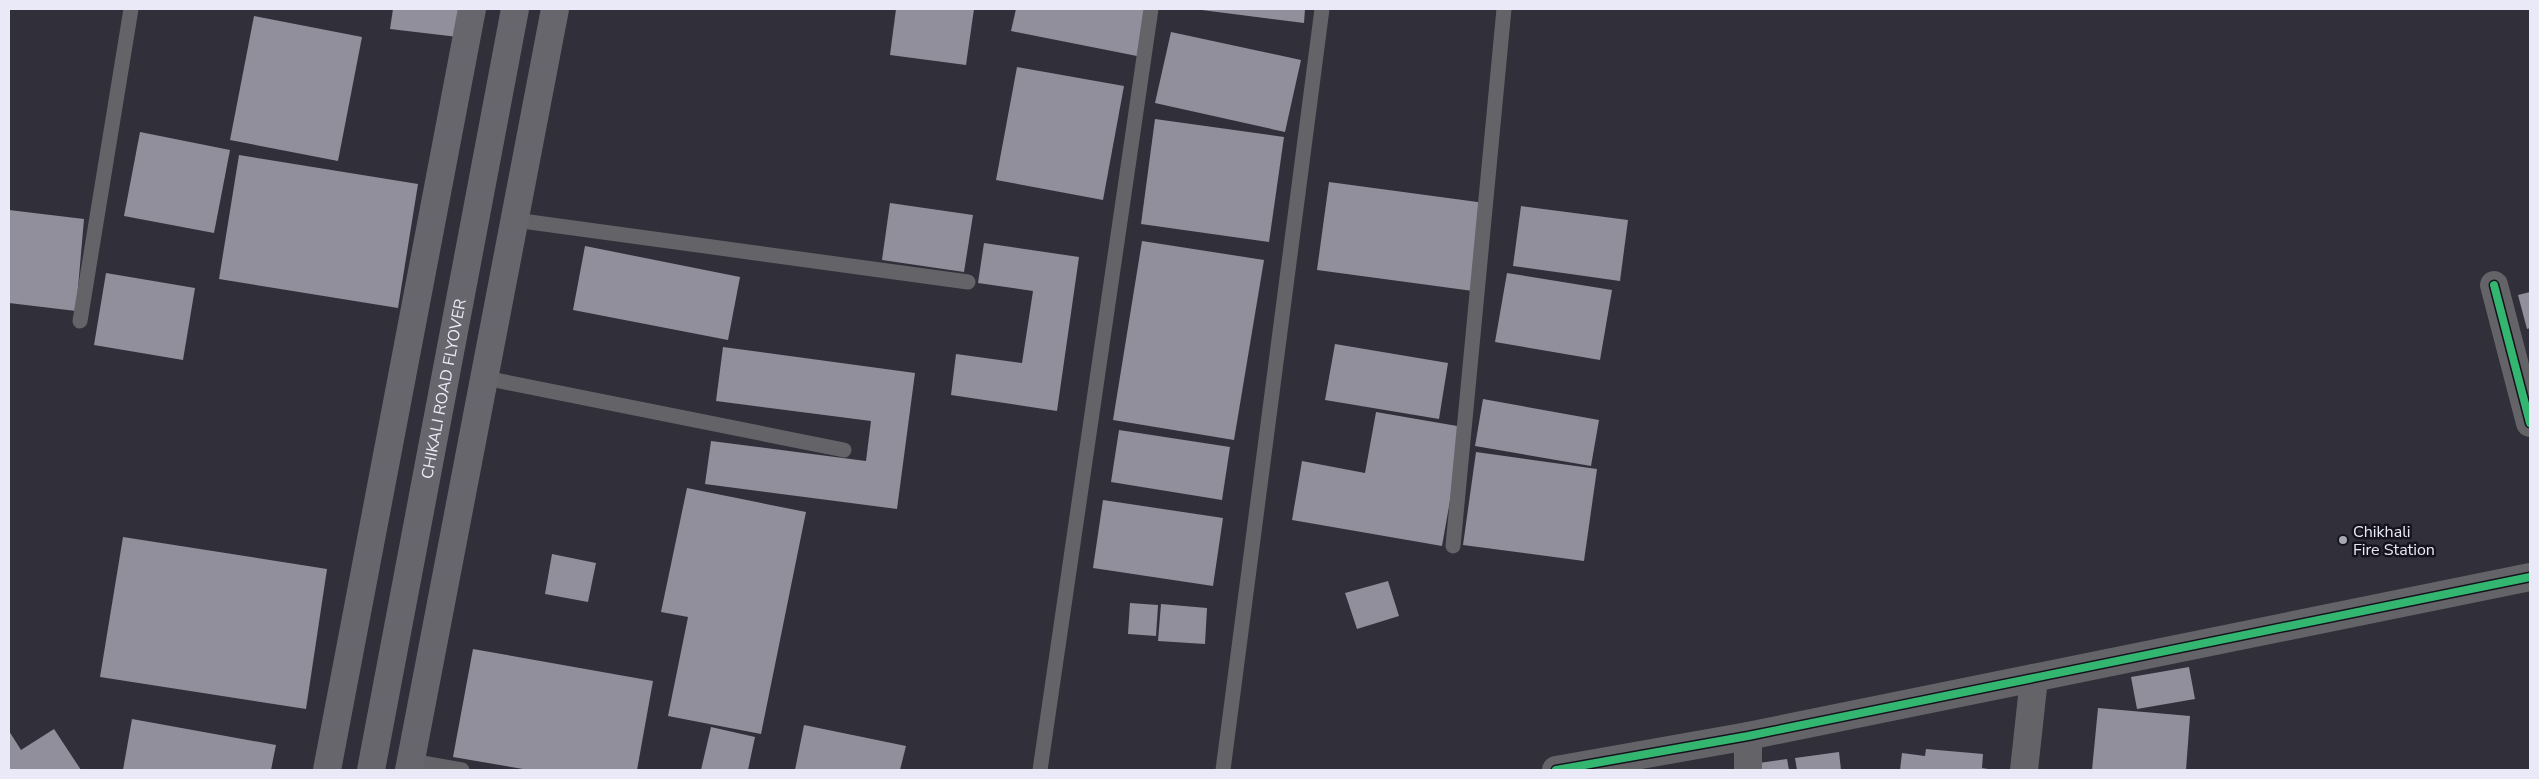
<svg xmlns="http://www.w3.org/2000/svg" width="2539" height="779" font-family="'Nunito Sans',sans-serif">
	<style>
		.building { fill: #908f9b }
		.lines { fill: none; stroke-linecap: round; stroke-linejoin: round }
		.lane { stroke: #636368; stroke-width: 15 }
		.street { stroke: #636368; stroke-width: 28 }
		.secondary { stroke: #67666c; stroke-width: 28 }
		.cycleway-casing { stroke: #15141e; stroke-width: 11 }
		.cycleway { stroke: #33b770; stroke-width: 8 }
		.poi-dot { fill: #a8a8b5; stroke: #15141e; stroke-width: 2 }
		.labels { text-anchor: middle; stroke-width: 5; stroke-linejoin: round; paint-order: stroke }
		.street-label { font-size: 16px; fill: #e9e9f7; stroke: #15141e }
		.poi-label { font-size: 16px; fill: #e9e9f7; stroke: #15141e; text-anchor: start }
	</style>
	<rect width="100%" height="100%" fill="#302f3a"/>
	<g class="building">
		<polygon points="393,9 462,9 458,37 390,29"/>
		<polygon points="896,9 974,9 966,65 890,55"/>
		<polygon points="1016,9 1146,9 1137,56 1011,31"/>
		<polygon points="1194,9 1305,9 1304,23"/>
		<polygon points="254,16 362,37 338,161 230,140"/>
		<polygon points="1171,32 1301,60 1285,132 1155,103"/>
		<polygon points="1017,67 1124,86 1103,200 996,180"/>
		<polygon points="1155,119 1284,137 1269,242 1141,224"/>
		<polygon points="140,132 230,150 214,233 124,216"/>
		<polygon points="239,155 418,184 398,308 219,279"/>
		<polygon points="1329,182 1485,203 1473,291 1317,270"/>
		<polygon points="890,203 973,215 964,272 882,260"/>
		<polygon points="1521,206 1628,220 1620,281 1513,266"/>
		<polygon points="9,210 84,219 76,311 9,303"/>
		<polygon points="1142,241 1264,260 1234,440 1113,420"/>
		<polygon points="984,243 1079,257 1057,411 951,395 956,354 1022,363 1033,291 978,283"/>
		<polygon points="585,246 740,277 728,340 573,310"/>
		<polygon points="106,273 195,288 183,360 94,345"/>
		<polygon points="1507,273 1612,290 1600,360 1495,342"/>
		<polygon points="2530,292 2530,328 2527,329 2518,295"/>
		<polygon points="1335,344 1448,363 1439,419 1325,400"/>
		<polygon points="723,347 915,373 897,509 705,484 711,441 866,461 871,421 716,401"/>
		<polygon points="1483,399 1599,420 1591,466 1475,446"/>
		<polygon points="1376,412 1463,427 1442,546 1292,520 1302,461 1365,473"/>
		<polygon points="1119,430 1230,447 1222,500 1111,482"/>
		<polygon points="1476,452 1597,469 1584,561 1463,545"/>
		<polygon points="687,488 806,512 761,734 668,716 688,617 661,612"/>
		<polygon points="1103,500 1223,518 1213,586 1093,568"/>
		<polygon points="123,537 327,569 306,709 100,677"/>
		<polygon points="552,554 596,563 588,602 545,594"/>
		<polygon points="1388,581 1399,616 1357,629 1345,593"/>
		<polygon points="1130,603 1158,605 1156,636 1128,634"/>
		<polygon points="1161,604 1207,608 1205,644 1158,641"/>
		<polygon points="473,649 653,681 637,770 529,770 453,757"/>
		<polygon points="2189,667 2195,699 2137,709 2131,677"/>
		<polygon points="2098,708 2190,716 2186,770 2092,770"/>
		<polygon points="132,719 276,745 271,770 123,770"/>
		<polygon points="804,725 906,746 900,770 795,770"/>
		<polygon points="711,727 755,737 748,770 701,770"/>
		<polygon points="54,729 81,770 9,770 9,731 21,750"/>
		<polygon points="1926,749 1983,754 1982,768 1994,770 1900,770 1902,753 1925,756"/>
		<polygon points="1839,752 1841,770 1797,770 1795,758"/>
		<polygon points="1787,759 1789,770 1760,770 1759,763"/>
	</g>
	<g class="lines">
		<g class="lane">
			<polyline points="515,220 968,282"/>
			<polyline points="80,321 131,9"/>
			<polyline points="485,378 844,450"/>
			<polyline points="1453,546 1504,9"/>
			<polyline points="411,761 462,770"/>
			<polyline points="1040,770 1151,9"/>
			<polyline points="1223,770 1322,9"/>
		</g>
		<g class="street">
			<polyline points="2494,285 2530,423"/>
			<polyline points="1556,770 1748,736 2530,577"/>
			<polyline points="1748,770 1748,736"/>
			<polyline points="2024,770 2034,678"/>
		</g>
		<g class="secondary">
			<polyline points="327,770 472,9"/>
			<path id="s1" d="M371,770l144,-761"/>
			<polyline points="409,770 555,9"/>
		</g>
		<g class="cycleway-casing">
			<g id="cycleway">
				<polyline points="2494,285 2530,423"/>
				<polyline points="1556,770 1748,736 2530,577"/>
			</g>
		</g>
		<use href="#cycleway" class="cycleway"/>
	</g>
	<circle class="poi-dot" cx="2343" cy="540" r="5"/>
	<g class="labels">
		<g class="street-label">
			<text dy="6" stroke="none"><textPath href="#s1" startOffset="388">CHIKALI ROAD FLYOVER</textPath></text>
		</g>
		<g class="poi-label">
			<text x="2353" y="537">Chikhali<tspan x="2353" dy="18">Fire Station</tspan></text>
		</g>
	</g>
	<rect width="2539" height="779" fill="none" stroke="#e9e9f7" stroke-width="20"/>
</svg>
